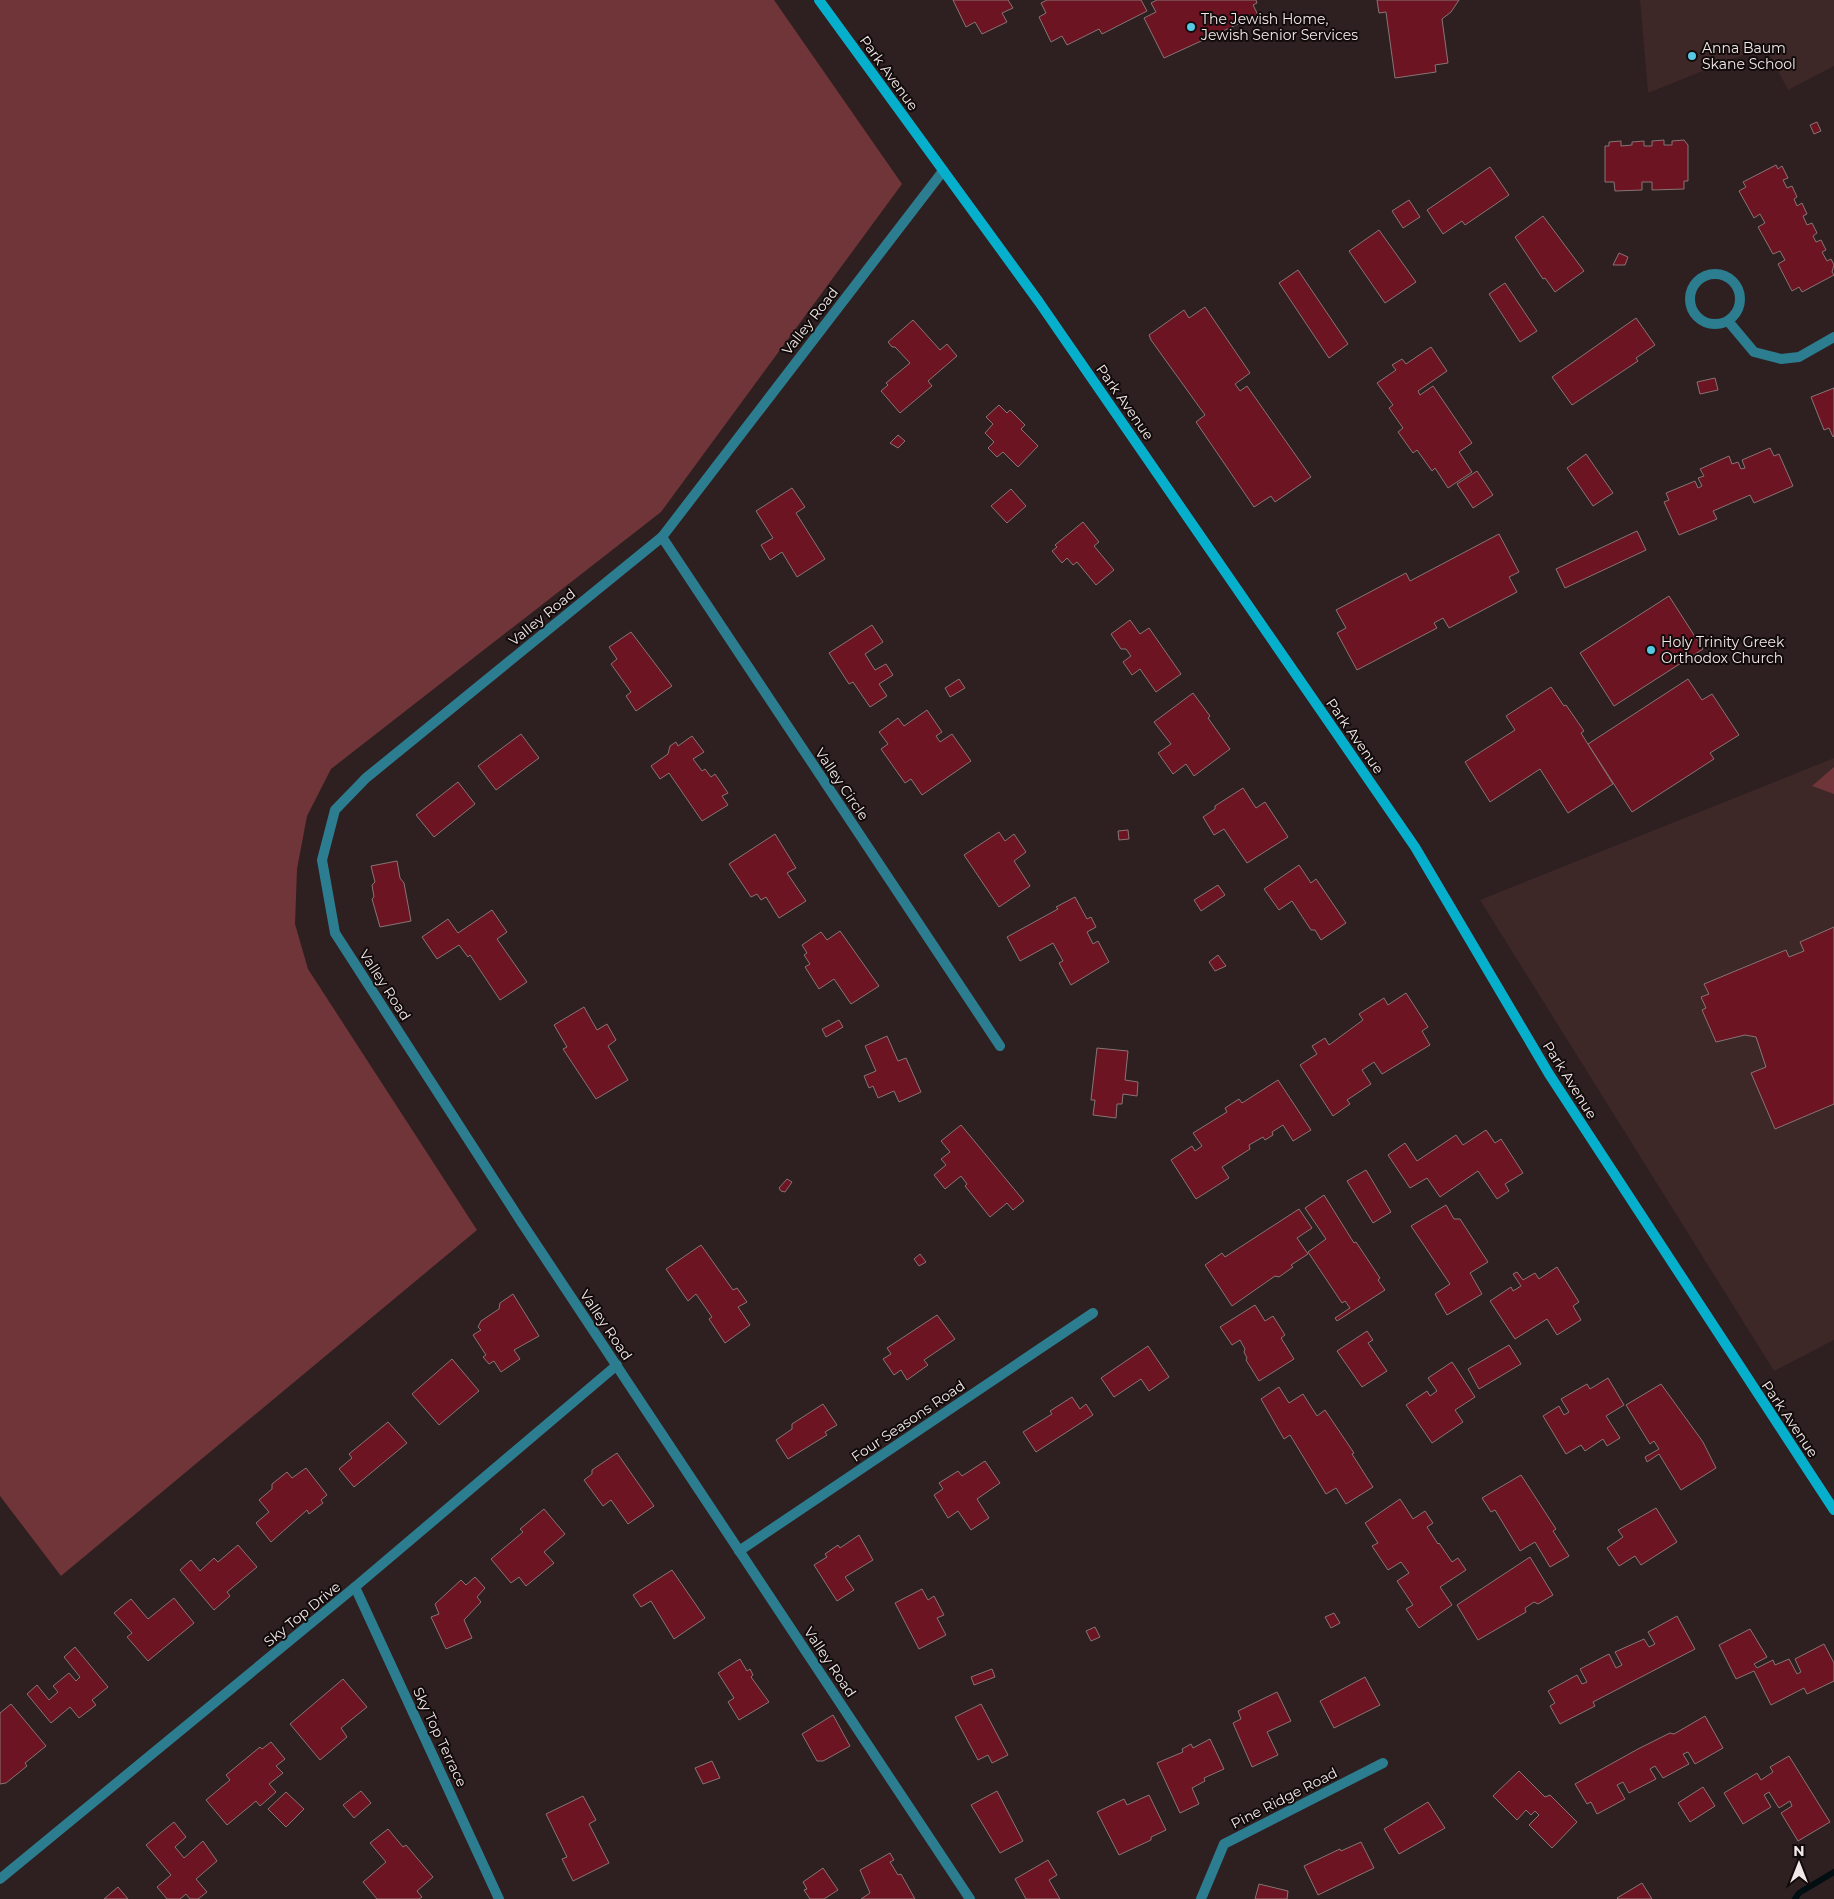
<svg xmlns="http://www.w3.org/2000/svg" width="1834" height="1899" font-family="Montserrat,sans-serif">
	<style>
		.built { fill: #3d2727 }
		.green { fill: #703538 }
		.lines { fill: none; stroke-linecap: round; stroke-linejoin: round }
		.stream { stroke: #010e12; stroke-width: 6 }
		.building { fill: #6c1422; stroke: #877474 }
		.street { stroke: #2c7d8f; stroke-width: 10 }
		.secondary { stroke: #06b0cd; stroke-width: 10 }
		.poi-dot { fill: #57c9e3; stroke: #120b0b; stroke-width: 2 }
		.labels { text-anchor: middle; stroke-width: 4; stroke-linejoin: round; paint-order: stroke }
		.poi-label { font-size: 14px; fill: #f2e8e7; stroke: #120b0b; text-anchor: start }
		.street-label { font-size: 14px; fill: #f2e8e7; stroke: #120b0b }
	</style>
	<rect width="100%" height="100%" fill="#2e1f20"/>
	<g class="built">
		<polygon points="1640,0 1834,0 1834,66 1788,90 1765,46 1648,93"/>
		<polygon points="1834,758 1834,1340 1774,1371 1480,900"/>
	</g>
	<g class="green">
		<polygon points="0,0 774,0 902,184 661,512 331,769 307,816 297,869 295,924 308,969 477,1230 61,1576 0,1496"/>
		<polygon points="1834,767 1834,794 1812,786"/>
	</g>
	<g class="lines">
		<polyline class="stream" points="1795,1899 1799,1893 1834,1872"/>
	</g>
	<g class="building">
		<polygon points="953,0 1008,0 1013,8 1002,13 1007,22 982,34 975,22 966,27"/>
		<polygon points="1047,0 1141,0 1147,11 1102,34 1099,29 1067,45 1062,36 1051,42 1039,17 1046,13 1041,3"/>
		<polygon points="1157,0 1256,0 1257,3 1253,5 1258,15 1164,58 1144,18 1156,12 1151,3"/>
		<polygon points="1377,0 1459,0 1451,12 1442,19 1448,63 1435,65 1436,72 1395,78 1386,12 1379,13"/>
		<polygon points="1817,122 1821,131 1814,134 1810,125"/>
		<polygon points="1664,140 1664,145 1672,145 1672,141 1684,140 1688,145 1688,181 1684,181 1684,189 1652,190 1652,182 1642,182 1642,190 1615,191 1614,182 1605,182 1605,146 1609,146 1609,142 1621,141 1621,146 1632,145 1632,142 1644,141 1644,146 1652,146 1652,141"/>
		<polygon points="1776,165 1778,169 1782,166 1788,178 1783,180 1787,188 1792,186 1797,197 1794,199 1797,206 1802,203 1807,214 1803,216 1807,225 1812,223 1817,233 1813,236 1816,242 1821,240 1826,250 1822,252 1827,261 1831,259 1834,265 1832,272 1834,275 1802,292 1799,287 1792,291 1778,264 1785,260 1780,251 1773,254 1758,227 1765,223 1760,214 1754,218 1739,191 1746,187 1743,182"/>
		<polygon points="1490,167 1509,195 1465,225 1462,221 1443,234 1427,210"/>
		<polygon points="1409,200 1420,217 1403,228 1392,211"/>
		<polygon points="1543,216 1584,271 1555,292 1545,278 1543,279 1515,237"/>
		<polygon points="1379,230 1416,282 1385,303 1349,251"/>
		<polygon points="1619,253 1628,257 1625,265 1613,265"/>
		<polygon points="1298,270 1348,344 1329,358 1279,283"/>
		<polygon points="1505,283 1537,331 1520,342 1489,294"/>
		<polygon points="1205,307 1250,373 1235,384 1240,391 1247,386 1311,477 1275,502 1271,496 1254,507 1196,422 1205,415 1151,340 1149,335 1184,310 1189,318"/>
		<polygon points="1636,318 1655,345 1636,358 1638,361 1572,405 1552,377"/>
		<polygon points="913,320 940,350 947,344 957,356 928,381 932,386 900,413 881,391 888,385 886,383 910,363 895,347 892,347 888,342"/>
		<polygon points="1431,347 1447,371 1418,391 1420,395 1433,386 1472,443 1459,452 1472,472 1448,488 1435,468 1432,471 1417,450 1413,453 1398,432 1403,428 1389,408 1393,405 1377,383 1396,370 1392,365 1402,359 1406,364"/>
		<polygon points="1715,378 1718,390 1700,394 1697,382"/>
		<polygon points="1834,388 1834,436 1833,437 1829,428 1824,430 1811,397"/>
		<polygon points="999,405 1007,413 1010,410 1025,425 1021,429 1038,446 1018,467 1003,452 997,457 988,448 994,442 985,433 993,424 986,417"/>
		<polygon points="898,435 905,441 898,448 890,443"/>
		<polygon points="1770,448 1774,456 1779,454 1793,486 1754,503 1750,495 1713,511 1717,519 1679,535 1664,502 1669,500 1666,493 1695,481 1698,488 1702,486 1698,478 1704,476 1700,469 1729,456 1732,464 1738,462 1741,469 1745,468 1742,460"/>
		<polygon points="1586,454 1613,493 1593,506 1567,468"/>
		<polygon points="1477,471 1493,495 1473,508 1457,484"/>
		<polygon points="792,488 805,507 796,513 825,559 797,577 782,552 770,560 761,545 773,538 756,511"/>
		<polygon points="1011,489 1026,506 1007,523 991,506"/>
		<polygon points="1083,522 1099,542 1094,546 1114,570 1096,585 1077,562 1073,565 1067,558 1062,563 1052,551 1057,547 1055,545"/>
		<polygon points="1637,531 1646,550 1565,588 1556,569"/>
		<polygon points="1499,534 1519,572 1509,577 1517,592 1449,628 1443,618 1434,623 1437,628 1357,670 1337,633 1346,628 1336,610 1406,573 1410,581"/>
		<polygon points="1669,596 1703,649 1614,706 1580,653"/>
		<polygon points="1130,620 1140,634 1149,628 1181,674 1156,692 1140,669 1132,675 1123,662 1131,656 1126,649 1121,649 1111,634"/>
		<polygon points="872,625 883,642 865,654 875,670 886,664 893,675 879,684 887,696 870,707 853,682 849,684 829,653"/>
		<polygon points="631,632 672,686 636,711 626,696 631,692 611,664 617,659 609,647"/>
		<polygon points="959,679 965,688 950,697 945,688"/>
		<polygon points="1688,679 1702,700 1712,694 1739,735 1710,753 1714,759 1632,812 1588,744"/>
		<polygon points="1551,687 1564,706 1566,705 1584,731 1581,733 1613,784 1568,813 1540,769 1490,802 1465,762 1515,730 1506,716"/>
		<polygon points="1193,693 1210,716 1208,718 1230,749 1194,776 1186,764 1173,774 1158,753 1171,744 1154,722"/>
		<polygon points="927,710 942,732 936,736 940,742 952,734 971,761 922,795 911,779 905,783 881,749 888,744 879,732 898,718 904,726"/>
		<polygon points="521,734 539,758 496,790 478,766"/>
		<polygon points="692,736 704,752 693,759 702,771 705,769 711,777 715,774 728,793 722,796 728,805 702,821 669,773 660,779 651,766 668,754 670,746 676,742 678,746"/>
		<polygon points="458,782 475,804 434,837 416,815"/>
		<polygon points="1243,788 1256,808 1265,802 1288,837 1247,863 1224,829 1214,835 1203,817 1215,809 1215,806"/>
		<polygon points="1128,830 1129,839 1119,840 1118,831"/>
		<polygon points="999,832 1005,841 1014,834 1026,852 1014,861 1030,886 999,907 964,855"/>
		<polygon points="775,834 796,868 787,873 806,901 779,918 766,897 761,900 757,894 751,897 729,864"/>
		<polygon points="397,861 400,878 404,883 411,921 380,927 372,899 374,897 372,885 375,882 371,866"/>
		<polygon points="1299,865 1311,883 1316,879 1346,923 1321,940 1315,930 1311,930 1292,901 1279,910 1264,889"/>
		<polygon points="1218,885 1225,895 1201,911 1194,900"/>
		<polygon points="1075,897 1087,919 1091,917 1096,927 1087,932 1093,944 1098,941 1109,962 1071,985 1059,963 1063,961 1053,943 1020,961 1007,937 1058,909 1056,907"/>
		<polygon points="492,910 507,932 497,939 527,982 500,1000 470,955 468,957 459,945 437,959 422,937 448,919 458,933"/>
		<polygon points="1834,927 1834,1104 1775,1129 1751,1073 1766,1067 1756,1037 1745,1035 1716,1042 1702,1010 1706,1008 1701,997 1709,994 1704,984 1786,950 1789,957 1804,951 1800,942"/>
		<polygon points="840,931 879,986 851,1004 834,979 819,989 805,967 810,964 804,955 807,953 802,945 821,932 827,940"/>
		<polygon points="1218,955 1226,966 1215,971 1209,962"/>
		<polygon points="1406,993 1428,1027 1422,1031 1430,1045 1382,1074 1374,1062 1362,1070 1371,1084 1347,1100 1350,1104 1333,1116 1300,1065 1317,1054 1312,1046 1325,1038 1329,1045 1363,1020 1359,1014 1384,998 1388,1005"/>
		<polygon points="584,1007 597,1030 607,1024 616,1040 608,1046 628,1080 596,1099 563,1049 567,1047 554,1025"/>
		<polygon points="839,1020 843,1027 826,1037 822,1029"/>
		<polygon points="887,1036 898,1061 906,1058 921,1092 899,1102 894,1091 878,1098 873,1086 869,1088 864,1076 876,1071 865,1046"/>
		<polygon points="1097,1048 1128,1051 1125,1080 1138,1082 1137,1096 1123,1094 1122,1104 1117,1104 1116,1118 1093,1115 1095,1100 1091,1100"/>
		<polygon points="1278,1080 1311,1130 1293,1141 1283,1125 1272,1132 1273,1135 1265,1140 1263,1137 1249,1145 1250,1149 1222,1167 1229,1178 1196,1199 1171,1160 1192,1146 1195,1151 1202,1146 1193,1133 1227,1112 1225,1108 1239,1099 1242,1103"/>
		<polygon points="961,1125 1024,1201 1013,1210 1007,1203 990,1217 965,1186 967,1184 961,1176 945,1189 934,1175 946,1165 941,1159 950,1152 941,1141"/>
		<polygon points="1486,1130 1495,1143 1501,1139 1523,1173 1505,1184 1509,1191 1497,1199 1478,1171 1440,1197 1427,1178 1410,1188 1388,1155 1405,1143 1417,1161 1456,1135 1463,1145"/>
		<polygon points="1366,1170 1391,1212 1373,1223 1347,1181"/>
		<polygon points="787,1179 792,1182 785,1192 781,1191 779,1188"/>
		<polygon points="1324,1195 1354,1243 1356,1242 1380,1278 1378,1280 1385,1290 1337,1321 1335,1318 1350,1308 1345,1301 1342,1303 1308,1252 1326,1239 1305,1208"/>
		<polygon points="1446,1205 1454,1219 1460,1219 1488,1262 1470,1273 1482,1294 1447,1315 1435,1294 1450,1284 1411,1226"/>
		<polygon points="1299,1209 1312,1228 1297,1238 1308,1254 1291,1265 1293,1267 1279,1277 1275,1276 1232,1306 1205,1265 1222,1253 1225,1257"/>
		<polygon points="701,1245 733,1290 737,1288 747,1302 738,1307 750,1325 725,1343 709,1319 712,1317 696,1294 688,1301 666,1269"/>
		<polygon points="920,1254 926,1262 919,1266 914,1259"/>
		<polygon points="1557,1267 1579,1302 1573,1306 1581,1320 1557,1335 1547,1319 1515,1339 1490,1301 1511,1287 1513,1291 1521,1286 1513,1274 1517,1272 1523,1280 1535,1273 1539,1279"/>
		<polygon points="513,1294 539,1336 514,1350 520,1359 501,1372 494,1361 489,1364 483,1357 486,1355 473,1335 481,1330 478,1327 481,1321 499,1309 500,1303"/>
		<polygon points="1255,1305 1265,1321 1273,1316 1285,1335 1281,1338 1294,1359 1259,1381 1246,1360 1247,1358 1244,1352 1245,1349 1240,1340 1232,1345 1220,1327"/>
		<polygon points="937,1315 955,1339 924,1360 928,1365 907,1380 901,1370 894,1375 883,1359 891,1354 887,1348"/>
		<polygon points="1367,1331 1373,1340 1368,1343 1387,1371 1362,1387 1337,1351"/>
		<polygon points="1509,1345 1521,1364 1479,1389 1468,1369"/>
		<polygon points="1148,1346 1169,1377 1149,1391 1141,1379 1114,1397 1101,1378"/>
		<polygon points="452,1359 479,1391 439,1425 412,1394"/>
		<polygon points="1452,1362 1475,1397 1455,1410 1463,1422 1432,1443 1406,1405 1427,1391 1430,1396 1437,1391 1428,1378"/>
		<polygon points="1608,1378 1624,1405 1606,1416 1620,1438 1607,1446 1603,1439 1585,1451 1581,1445 1566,1454 1543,1416 1559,1406 1564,1415 1569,1412 1561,1399 1587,1384 1590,1389"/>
		<polygon points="1661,1384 1703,1442 1716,1468 1681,1490 1659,1454 1647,1462 1645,1457 1659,1449 1654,1441 1650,1444 1626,1405"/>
		<polygon points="1279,1387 1289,1403 1303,1394 1317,1416 1325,1410 1354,1453 1352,1454 1373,1487 1346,1504 1336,1488 1326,1494 1290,1435 1284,1439 1261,1399"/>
		<polygon points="1072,1397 1080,1409 1086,1404 1093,1415 1036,1452 1023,1432 1052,1414 1050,1411"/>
		<polygon points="823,1404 837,1425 825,1432 827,1435 788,1459 776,1440 792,1429 792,1424"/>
		<polygon points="388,1422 407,1443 354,1487 339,1469 352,1458 349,1454"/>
		<polygon points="617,1453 654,1506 628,1524 611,1500 603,1506 584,1480 592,1474 592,1470"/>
		<polygon points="985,1461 1000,1483 977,1499 989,1518 971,1530 958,1511 948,1518 934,1495 943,1489 939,1483 958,1471 962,1476"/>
		<polygon points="306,1468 327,1495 321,1500 323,1503 309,1514 307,1510 271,1542 256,1523 269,1512 259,1500 272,1489 272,1484 287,1472 292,1478"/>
		<polygon points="1521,1475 1556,1529 1553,1531 1569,1556 1550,1567 1535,1542 1520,1551 1495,1510 1491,1512 1482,1498"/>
		<polygon points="1400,1499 1413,1519 1425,1511 1433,1523 1427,1527 1438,1544 1439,1543 1452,1562 1458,1558 1466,1570 1440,1587 1452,1605 1419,1628 1406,1609 1413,1605 1397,1581 1409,1573 1401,1562 1388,1570 1372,1546 1378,1543 1365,1523"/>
		<polygon points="1656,1508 1677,1542 1641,1565 1635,1556 1619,1566 1607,1548 1623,1537 1618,1530"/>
		<polygon points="544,1509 565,1534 544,1552 554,1563 526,1586 519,1577 511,1583 491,1559 523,1532 520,1529"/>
		<polygon points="859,1535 873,1560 845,1577 854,1590 837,1601 814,1565 827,1557 825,1554 838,1545 840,1548"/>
		<polygon points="238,1545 257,1567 227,1592 230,1596 214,1610 180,1570 191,1560 200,1571 214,1558 218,1562"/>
		<polygon points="1530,1557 1553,1595 1538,1604 1534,1602 1525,1608 1526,1612 1478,1640 1457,1605"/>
		<polygon points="672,1570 705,1618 674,1639 651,1601 641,1607 633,1595"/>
		<polygon points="475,1577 485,1588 477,1597 481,1602 464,1620 472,1638 446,1649 431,1617 439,1614 435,1604 461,1580 466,1585"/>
		<polygon points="922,1589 928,1600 934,1596 944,1615 937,1618 946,1635 919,1649 895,1603"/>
		<polygon points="174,1598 194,1623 148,1661 127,1637 132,1633 114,1613 131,1599 148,1619"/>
		<polygon points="1334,1613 1340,1623 1331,1628 1325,1617"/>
		<polygon points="1677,1616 1695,1649 1593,1702 1595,1706 1560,1724 1550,1706 1555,1703 1548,1691 1577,1675 1582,1684 1587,1682 1580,1669 1609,1654 1616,1668 1622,1665 1615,1652 1644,1639 1649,1647 1655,1644 1648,1632"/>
		<polygon points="1095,1627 1100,1637 1091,1641 1086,1631"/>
		<polygon points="1750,1629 1767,1657 1754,1664 1757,1668 1773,1660 1775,1665 1789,1659 1797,1674 1801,1672 1795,1659 1824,1644 1834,1663 1834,1681 1807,1694 1804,1688 1771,1705 1754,1671 1736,1679 1719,1645"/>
		<polygon points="75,1647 108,1687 92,1700 96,1705 79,1718 70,1707 51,1723 27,1694 37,1685 49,1700 58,1692 53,1686 69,1673 76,1681 80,1677 64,1657"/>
		<polygon points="740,1659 747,1671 750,1669 753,1675 751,1677 769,1702 739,1720 728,1702 734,1698 718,1673"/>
		<polygon points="992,1669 995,1677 974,1685 971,1677"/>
		<polygon points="1365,1677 1380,1705 1334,1728 1320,1701"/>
		<polygon points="343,1679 367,1707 341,1728 347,1737 320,1760 290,1724"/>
		<polygon points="1277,1692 1291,1721 1267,1732 1278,1755 1252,1767 1233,1723 1241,1719 1238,1711"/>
		<polygon points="11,1704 46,1746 25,1763 27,1766 6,1783 0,1784 0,1713"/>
		<polygon points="981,1704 1008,1755 992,1763 988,1755 978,1760 955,1717"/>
		<polygon points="833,1715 850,1746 823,1761 817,1761 802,1734"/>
		<polygon points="1705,1716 1723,1748 1695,1764 1688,1752 1683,1754 1689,1764 1663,1778 1655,1766 1650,1769 1656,1779 1629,1793 1623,1782 1617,1785 1625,1799 1599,1813 1597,1814 1591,1802 1587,1804 1575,1784 1638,1749 1670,1733 1674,1734"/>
		<polygon points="1210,1739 1224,1769 1204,1778 1205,1781 1192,1788 1199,1804 1180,1813 1157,1763 1183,1752 1182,1749 1191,1744 1193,1748"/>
		<polygon points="271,1742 285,1759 276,1766 283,1773 269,1784 276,1792 260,1806 256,1801 227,1825 206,1800 230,1780 226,1775 260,1747 262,1749"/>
		<polygon points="1789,1756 1830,1822 1798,1841 1781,1813 1792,1806 1790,1801 1779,1808 1769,1792 1764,1795 1771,1807 1743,1824 1724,1793 1757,1773 1761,1780 1773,1772 1770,1767"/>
		<polygon points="712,1761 720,1778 703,1784 695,1768"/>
		<polygon points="1519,1771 1545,1797 1550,1795 1577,1822 1552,1848 1529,1825 1539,1815 1535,1811 1531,1815 1526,1810 1517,1820 1493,1796"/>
		<polygon points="1703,1787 1715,1806 1690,1822 1678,1803"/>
		<polygon points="361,1791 371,1803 354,1818 343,1805"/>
		<polygon points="997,1791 1023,1841 1000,1853 971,1805"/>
		<polygon points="286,1792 304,1809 286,1827 268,1809"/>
		<polygon points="1149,1795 1166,1830 1151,1837 1151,1840 1119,1855 1097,1812 1124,1799 1127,1805"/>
		<polygon points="583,1796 596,1820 589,1824 609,1863 573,1881 562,1859 567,1857 546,1814"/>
		<polygon points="1428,1802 1445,1828 1399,1854 1384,1829"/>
		<polygon points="174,1822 186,1837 175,1847 184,1858 203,1841 217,1861 196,1879 207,1892 198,1899 190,1899 186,1894 180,1899 167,1899 157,1887 171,1875 146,1845"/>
		<polygon points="388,1829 403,1847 406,1845 433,1877 417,1891 422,1897 419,1899 377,1899 363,1882 386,1862 370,1843"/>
		<polygon points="1361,1842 1374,1868 1318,1895 1304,1866 1340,1849 1341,1851"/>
		<polygon points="890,1853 894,1860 890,1862 898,1875 901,1874 915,1899 861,1899 870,1893 860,1870"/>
		<polygon points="1048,1860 1057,1875 1049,1880 1060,1899 1026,1899 1015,1879"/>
		<polygon points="823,1868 838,1890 824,1899 810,1899 804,1890 807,1889 803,1882"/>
		<polygon points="1642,1883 1652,1899 1618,1899 1617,1898"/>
		<polygon points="1259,1884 1288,1891 1287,1899 1255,1899"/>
		<polygon points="118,1887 128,1899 104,1899"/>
	</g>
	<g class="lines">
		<g class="street">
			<polyline points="943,171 662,537 366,778 335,810 322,860 335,933 522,1223 970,1899"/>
			<circle cx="1715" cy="299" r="25"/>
			<polyline points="1728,321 1754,352 1781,359 1799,357 1834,337"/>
			<polyline points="662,537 1000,1046"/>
			<polyline points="739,1551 1093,1313"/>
			<polyline points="355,1587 499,1899"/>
			<polyline points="0,1879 355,1587 617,1365"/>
			<polyline points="1201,1899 1224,1844 1383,1763"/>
		</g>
		<polyline class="secondary" points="819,0 1039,302 1415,847 1549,1074 1834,1510"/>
	</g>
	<g class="poi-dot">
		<circle cx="1191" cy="27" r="5"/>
		<circle cx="1692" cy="56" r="5"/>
		<circle cx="1651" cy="650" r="5"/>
	</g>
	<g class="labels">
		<g class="poi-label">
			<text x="1201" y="24">The Jewish Home,<tspan x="1201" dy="16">Jewish Senior Services</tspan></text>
			<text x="1702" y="53">Anna Baum<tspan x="1702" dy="16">Skane School</tspan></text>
			<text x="1661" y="647">Holy Trinity Greek<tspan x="1661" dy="16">Orthodox Church</tspan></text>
		</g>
		<g class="street-label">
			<text transform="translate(889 73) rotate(54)" y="5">Park Avenue</text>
			<text transform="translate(810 321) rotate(-52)" y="5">Valley Road</text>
			<text transform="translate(1125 402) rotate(55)" y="5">Park Avenue</text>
			<text transform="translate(542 617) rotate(-39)" y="5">Valley Road</text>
			<text transform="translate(1355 736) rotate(55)" y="5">Park Avenue</text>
			<text transform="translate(842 784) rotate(56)" y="5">Valley Circle</text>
			<text transform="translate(385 985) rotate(57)" y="5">Valley Road</text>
			<text transform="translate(1570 1080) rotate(58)" y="5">Park Avenue</text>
			<text transform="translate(606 1325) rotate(56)" y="5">Valley Road</text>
			<text transform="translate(1790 1419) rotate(56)" y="5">Park Avenue</text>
			<text transform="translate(908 1421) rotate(-34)" y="5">Four Seasons Road</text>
			<text transform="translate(302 1614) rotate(-39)" y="5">Sky Top Drive</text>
			<text transform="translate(830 1662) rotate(56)" y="5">Valley Road</text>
			<text transform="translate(440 1737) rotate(65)" y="5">Sky Top Terrace</text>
			<text transform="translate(1284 1798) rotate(-27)" y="5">Pine Ridge Road</text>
		</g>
	</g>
	<g transform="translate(1799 1864)" stroke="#120b0b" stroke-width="4" paint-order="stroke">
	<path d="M0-4L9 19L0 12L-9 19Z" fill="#f2e8e7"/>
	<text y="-8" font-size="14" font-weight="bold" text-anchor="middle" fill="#f2e8e7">N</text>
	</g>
</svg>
